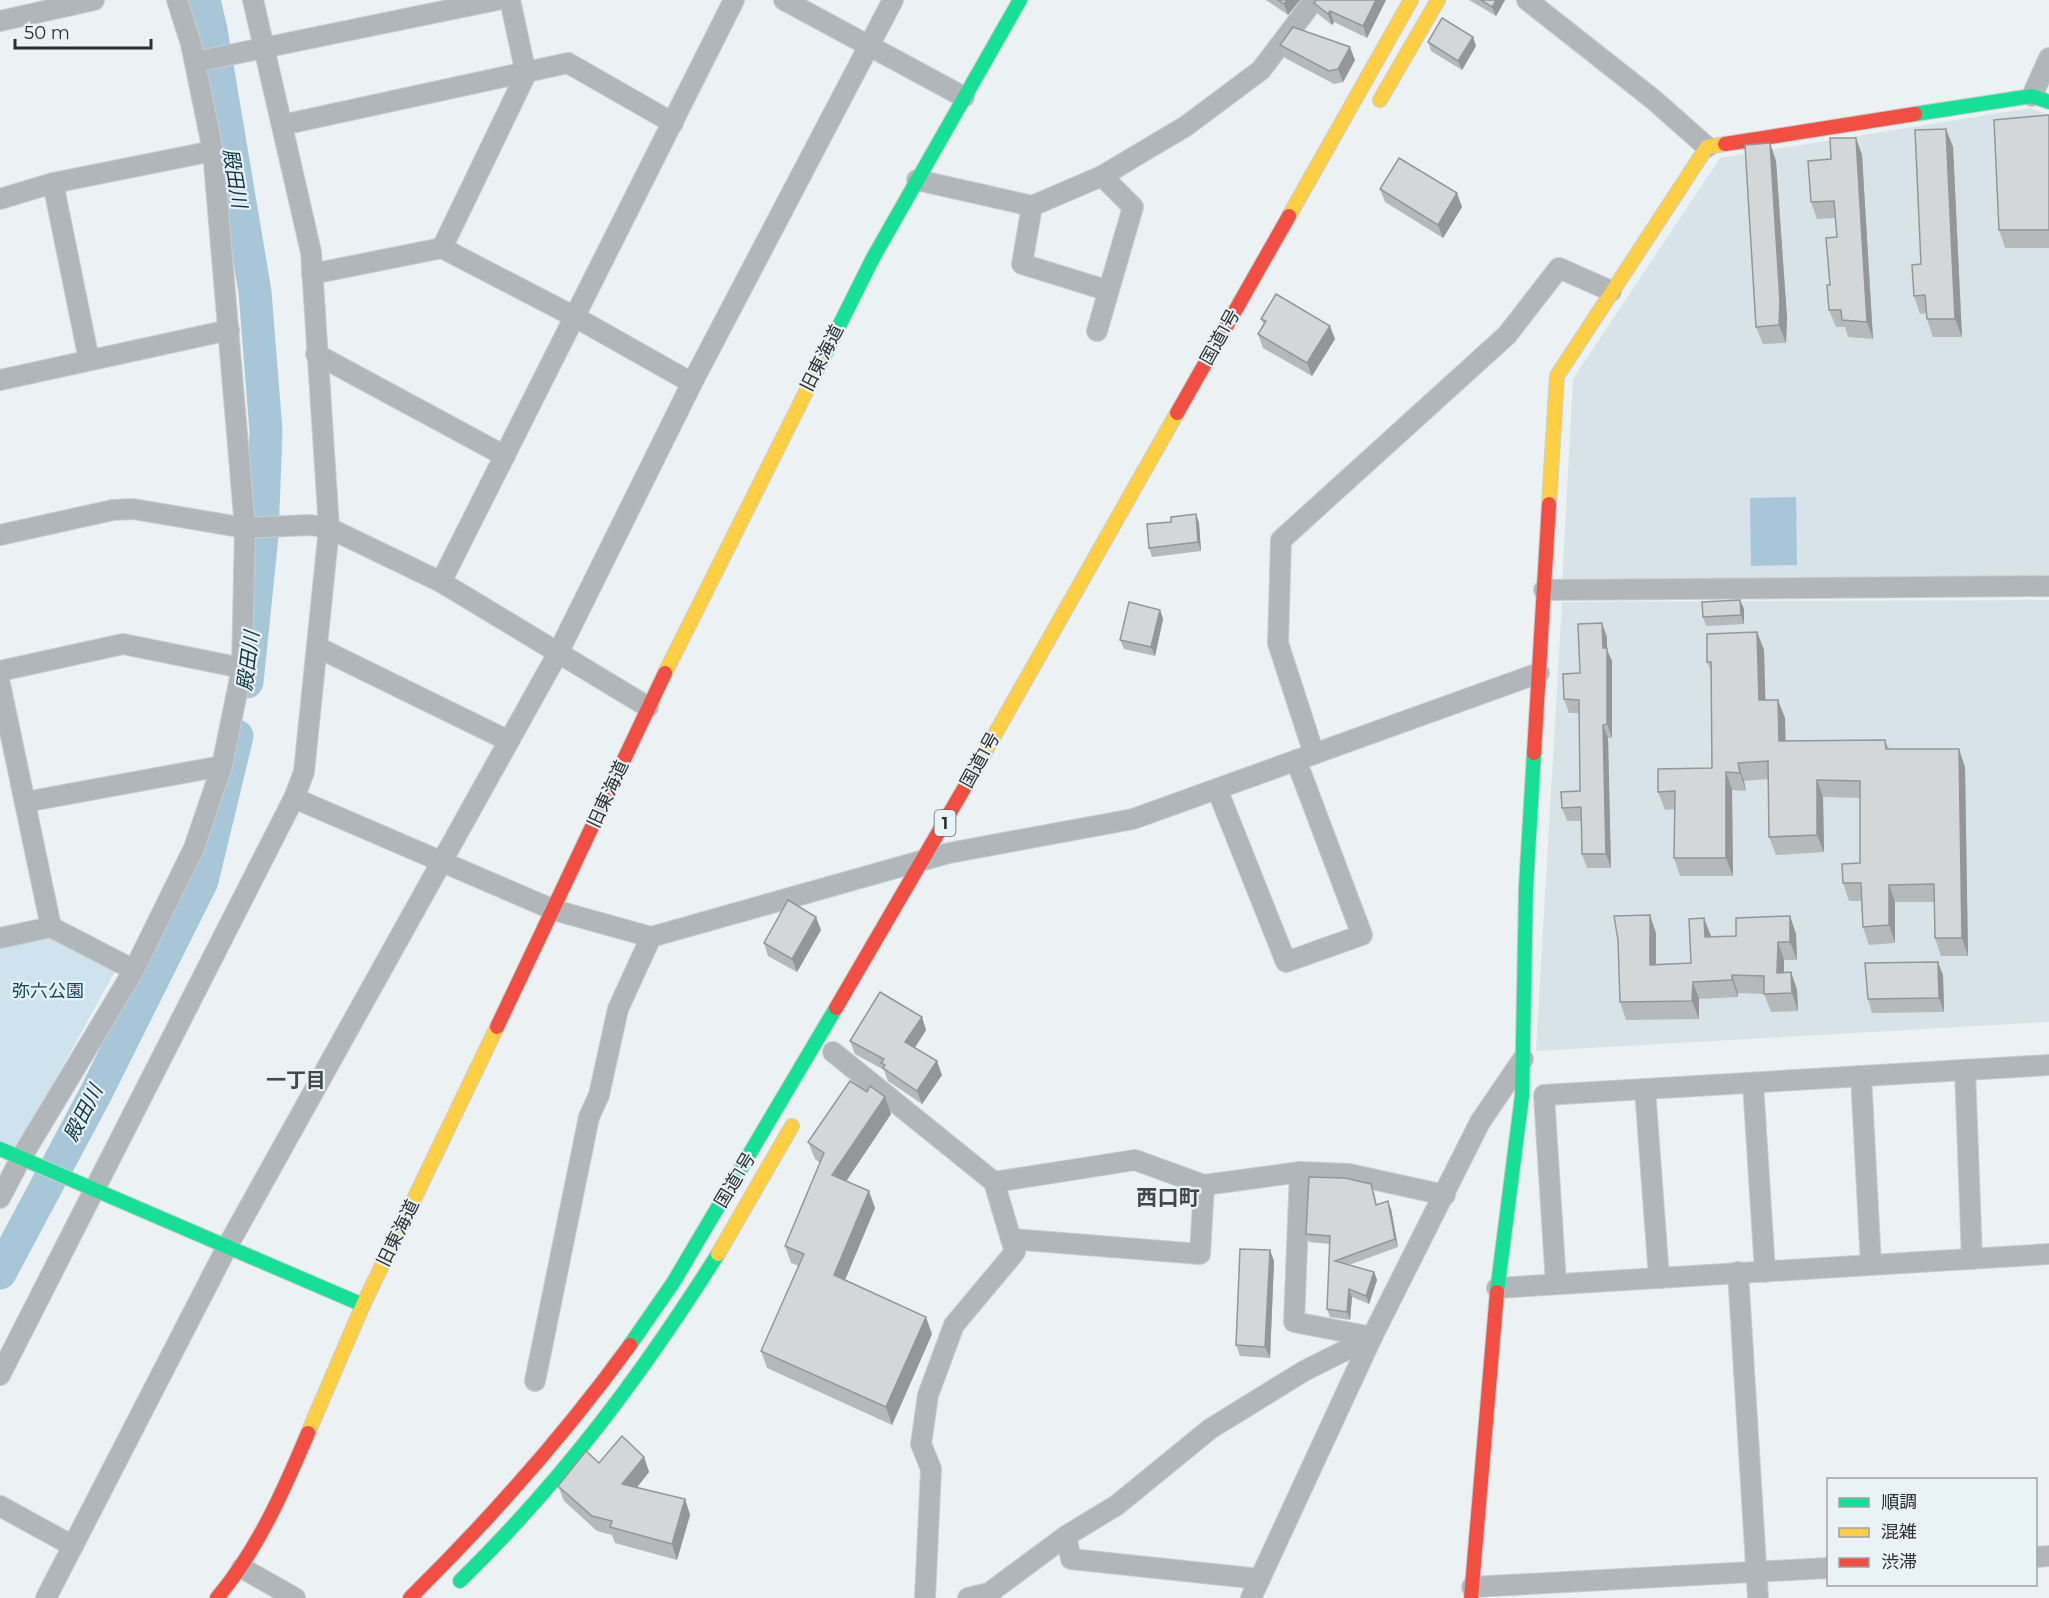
<svg xmlns="http://www.w3.org/2000/svg" width="2049" height="1598" font-family="Montserrat,'Noto Sans JP',sans-serif">
	<style>
		.built { fill: #d8e3e9 }
		.green { fill: #cee3ee }
		.water { fill: #a7c7d9 }
		.lines { fill: none; stroke-linecap: round; stroke-linejoin: round }
		.river { stroke: #a7c7d9; stroke-width: 33 }
		.street-casing { stroke: #cacdd0; stroke-width: 22 }
		.fast-casing { stroke: #cacdd0; stroke-width: 16 }
		.slow-casing { stroke: #cacdd0; stroke-width: 16 }
		.jam-casing { stroke: #cacdd0; stroke-width: 16 }
		.street { stroke: #b0b6ba; stroke-width: 20 }
		.fast { stroke: #16e098; stroke-width: 14 }
		.slow { stroke: #ffcf43; stroke-width: 14 }
		.jam { stroke: #f24e42; stroke-width: 14 }
		.wall { fill: #b5b9ba }
		.shaded-wall { fill: #949697 }
		.building { fill: #d3d7d8; stroke: #949697; stroke-width: 1.5 }
		.labels { text-anchor: middle; stroke-width: 4.5; stroke-linejoin: round; paint-order: stroke }
		.shield { fill: #e8f2f7; stroke: #646a6c; stroke-width: 1.5 }
		.shield-label { font-size: 16px; font-weight: bold; fill: #2b2f30 }
		.street-label { font-size: 18px; fill: #2b2f30; stroke: #e8f2f7 }
		.park-label { font-size: 18px; fill: #0d4760; stroke: #e8f2f7 }
		.water-label { font-size: 20px; font-style: italic; fill: #0e3546; stroke: #e8f2f7 }
		.neighbourhood-label { font-size: 20px; font-weight: bold; fill: #42494e; stroke: #e8f2f7 }
		.quarter-label { font-size: 21px; font-weight: bold; fill: #42494e; stroke: #e8f2f7 }
	</style>
	<rect width="100%" height="100%" fill="#ecf1f4"/>
	<g class="built">
		<polygon points="2030,108 2049,115 2049,577 1562,583 1573,379 1720,158"/>
		<polygon points="2049,600 2049,1022 1536,1051 1562,602"/>
	</g>
	<polygon class="green" points="46,936 115,971 17,1149 0,1141 0,946"/>
	<polygon class="water" points="1796,497 1797,565 1751,566 1750,498"/>
	<g class="lines">
		<g class="river">
			<polyline points="204,0 211,30 255,292 266,431 262,536 247,682"/>
			<polyline points="0,1273 96,1093 202,881 237,736"/>
		</g>
		<g class="street-casing">
			<g id="street">
				<polyline points="784,0 964,97"/>
				<polyline points="1527,0 1654,100 1707,147"/>
				<polyline points="0,21 94,0"/>
				<polyline points="195,62 497,0"/>
				<polyline points="2032,96 2049,58"/>
				<polyline points="282,125 568,63 673,123"/>
				<polyline points="917,180 1032,206 1102,176 1186,126 1261,70 1314,0"/>
				<polyline points="53,183 89,360"/>
				<polyline points="0,199 53,183 213,151"/>
				<polyline points="1032,206 1022,264 1106,290"/>
				<polyline points="442,248 526,74 510,0"/>
				<polyline points="312,274 442,248 575,317 692,383"/>
				<polyline points="1097,331 1133,207 1102,176"/>
				<polyline points="316,354 505,456"/>
				<polyline points="0,380 229,330"/>
				<polyline points="0,535 113,510 133,509 245,528 310,525 329,528 441,582 648,707"/>
				<polyline points="441,582 734,0"/>
				<polyline points="1544,590 2049,586"/>
				<polyline points="317,647 509,741"/>
				<polyline points="0,671 123,644 242,668"/>
				<polyline points="0,684 51,927"/>
				<polyline points="1314,754 1278,643 1281,540 1507,335 1559,268 1611,291"/>
				<polyline points="1217,789 1286,962 1362,935 1296,760"/>
				<polyline points="294,798 554,910 651,937 949,853 1133,819 1539,673"/>
				<polyline points="25,802 222,766"/>
				<polyline points="0,938 51,927 134,970"/>
				<polyline points="833,1052 994,1182 1135,1160 1204,1185 1300,1172 1349,1174 1445,1195"/>
				<polyline points="1965,1070 1972,1259"/>
				<polyline points="1861,1076 1871,1265"/>
				<polyline points="1753,1083 1765,1272"/>
				<polyline points="1645,1089 1659,1278"/>
				<polyline points="1300,1172 1294,1322 1372,1337"/>
				<polyline points="994,1182 1011,1239 1200,1254 1204,1185"/>
				<polyline points="0,1198 21,1158 134,970 194,848 222,766 242,668 245,528 213,151 191,44 177,0"/>
				<polyline points="1738,1272 1758,1598"/>
				<polyline points="1556,1284 1544,1095 2049,1065"/>
				<polyline points="1497,1288 2049,1254"/>
				<polyline points="0,1375 294,798 304,772 329,528 311,252 253,0"/>
				<polyline points="535,1381 589,1117 599,1095 618,1009 651,937"/>
				<polyline points="0,1506 73,1546"/>
				<polyline points="1066,1536 1071,1559 1260,1579"/>
				<polyline points="2036,1557 2049,1556"/>
				<polyline points="242,1568 295,1598"/>
				<polyline points="1472,1587 1828,1568"/>
				<polyline points="46,1598 227,1247 558,653 692,383 893,0"/>
				<polyline points="925,1598 931,1469 921,1444 928,1395 954,1325 1015,1252 1011,1239"/>
				<polyline points="968,1598 989,1593 1066,1536 1117,1505 1210,1429 1304,1371 1372,1337"/>
				<polyline points="1251,1598 1372,1337 1480,1122 1523,1059"/>
			</g>
		</g>
		<g class="fast-casing">
			<g id="fast">
				<polyline points="1915,114 2032,96 2049,102"/>
				<polyline points="824,356 873,258 1020,0"/>
				<polyline points="0,1149 363,1305"/>
				<polyline points="1497,1292 1522,1096 1526,887 1534,753"/>
				<polyline points="630,1345 673,1283 836,1008"/>
				<path d="M460,1581c103,-101 181,-205 258,-327"/>
			</g>
		</g>
		<g class="slow-casing">
			<g id="slow">
				<polyline points="1380,100 1438,0"/>
				<polyline points="1289,216 1411,0"/>
				<polyline points="1549,504 1557,376 1707,147 1725,144"/>
				<polyline points="665,673 824,356"/>
				<polyline points="973,773 1177,413"/>
				<polyline points="718,1254 792,1126"/>
				<polyline points="308,1433 363,1305 497,1027"/>
			</g>
		</g>
		<g class="jam-casing">
			<g id="jam">
				<polyline points="1725,144 1915,114"/>
				<polyline points="1177,413 1289,216"/>
				<polyline points="1534,753 1549,504"/>
				<polyline points="836,1008 973,773"/>
				<polyline points="497,1027 665,673"/>
				<path d="M217,1598c41,-49 66,-106 91,-165"/>
				<path d="M410,1598c80,-79 154,-162 220,-253"/>
				<polyline points="1471,1598 1497,1292"/>
			</g>
		</g>
		<use href="#street" class="street"/>
		<use href="#fast" class="fast"/>
		<use href="#slow" class="slow"/>
		<use href="#jam" class="jam"/>
	</g>
	<g class="wall">
		<polygon points="1266,0 1300,0 1288,15"/>
		<polygon points="1316,0 1386,0 1367,38 1334,22 1332,25 1318,14 1314,3"/>
		<polygon points="1469,0 1505,0 1496,16"/>
		<polygon points="1473,37 1476,46 1462,70 1431,51 1428,42"/>
		<polygon points="1280,45 1355,60 1343,82 1334,84 1285,58"/>
		<polygon points="2049,115 2049,248 2005,248 1999,230"/>
		<polygon points="1946,129 1953,147 1962,337 1933,337 1927,319 1926,313 1920,314 1914,296 1921,264"/>
		<polygon points="1856,138 1862,155 1873,339 1848,337 1845,327 1836,327 1829,310 1830,285 1837,237 1835,218 1817,219 1811,202 1831,159"/>
		<polygon points="1770,143 1776,161 1787,318 1786,343 1763,344 1756,327"/>
		<polygon points="1380,189 1462,207 1443,238 1385,202"/>
		<polygon points="1261,319 1335,339 1312,376 1263,348 1258,334 1264,325"/>
		<polygon points="1196,514 1199,523 1201,551 1152,557 1149,548 1171,522"/>
		<polygon points="1740,600 1744,609 1744,624 1706,626 1703,617"/>
		<polygon points="1160,610 1163,619 1155,656 1124,649 1120,640"/>
		<polygon points="1757,632 1764,650 1765,700 1785,718 1785,741 1885,740 1889,749 1965,767 1968,956 1941,956 1935,938 1934,902 1895,902 1895,943 1869,945 1863,927 1861,901 1849,901 1843,883 1860,863 1860,798 1823,797 1824,852 1776,855 1769,837 1768,779 1744,781 1746,791 1732,790 1733,876 1680,876 1674,858 1675,809 1665,810 1658,792 1712,768 1711,671 1707,662"/>
		<polygon points="1607,637 1607,650 1612,661 1612,738 1608,738 1611,868 1587,868 1582,854 1581,821 1567,821 1562,808 1580,791 1579,713 1569,713 1564,699"/>
		<polygon points="1790,916 1796,934 1797,960 1784,960 1784,973 1791,972 1797,990 1798,1011 1771,1012 1764,994 1738,993 1738,997 1699,999 1699,1019 1626,1020 1620,1002 1656,933 1656,964 1691,963 1711,937 1736,936"/>
		<polygon points="821,930 797,972 768,956 764,943"/>
		<polygon points="1943,975 1944,1012 1872,1013 1868,999"/>
		<polygon points="922,1017 926,1030 915,1048 942,1075 922,1104 888,1081 884,1070 855,1054 850,1041"/>
		<polygon points="891,1114 846,1181 875,1208 845,1280 932,1334 892,1425 767,1368 761,1351 799,1266 791,1263 785,1246 820,1163 815,1159 808,1142"/>
		<polygon points="1374,1192 1377,1205 1391,1209 1398,1247 1349,1265 1374,1272 1377,1280 1369,1304 1352,1297 1350,1320 1330,1317 1327,1309 1330,1244 1309,1242 1306,1234"/>
		<polygon points="1274,1261 1270,1358 1240,1356 1236,1345"/>
		<polygon points="644,1457 649,1472 637,1487 685,1499 690,1515 677,1560 615,1543 612,1535 597,1531 564,1501 558,1486 599,1463"/>
	</g>
	<g class="shaded-wall">
		<polygon points="1287,0 1300,0 1288,15 1284,4"/>
		<polygon points="1376,0 1386,0 1367,38 1363,26"/>
		<polygon points="1496,0 1505,0 1496,16 1492,7"/>
		<polygon points="1330,11 1334,22 1332,25 1328,14"/>
		<polygon points="1473,37 1476,46 1462,70 1458,61"/>
		<polygon points="1350,47 1355,60 1343,82 1338,69"/>
		<polygon points="1946,129 1953,147 1962,337 1955,319"/>
		<polygon points="1856,138 1862,155 1873,339 1867,322"/>
		<polygon points="1770,143 1776,161 1787,318 1786,343 1779,325"/>
		<polygon points="1457,193 1462,207 1443,238 1438,225"/>
		<polygon points="1330,326 1335,339 1312,376 1307,363"/>
		<polygon points="1196,514 1199,523 1201,551 1198,542"/>
		<polygon points="1740,600 1744,609 1744,624 1741,615"/>
		<polygon points="1160,610 1163,619 1155,656 1151,647"/>
		<polygon points="1602,623 1607,637 1607,650 1612,661 1612,738 1607,724 1603,648"/>
		<polygon points="1757,632 1764,650 1766,718 1759,700"/>
		<polygon points="1778,700 1785,718 1786,758 1779,741"/>
		<polygon points="1603,725 1608,738 1611,868 1606,854"/>
		<polygon points="1959,749 1965,767 1968,956 1962,938"/>
		<polygon points="1738,763 1744,781 1746,791 1740,773"/>
		<polygon points="1726,772 1732,790 1733,876 1726,858"/>
		<polygon points="1817,780 1823,797 1824,852 1817,835"/>
		<polygon points="1889,885 1895,902 1895,943 1889,925"/>
		<polygon points="1650,915 1656,933 1656,982 1650,965"/>
		<polygon points="1790,916 1796,934 1797,960 1790,942"/>
		<polygon points="816,917 821,930 797,972 792,959"/>
		<polygon points="1704,918 1711,936 1712,955 1705,937"/>
		<polygon points="1778,942 1784,960 1784,991 1777,973"/>
		<polygon points="1938,962 1943,975 1944,1012 1939,998"/>
		<polygon points="1791,972 1797,990 1798,1011 1792,993"/>
		<polygon points="1732,975 1738,993 1738,997 1732,980"/>
		<polygon points="1693,982 1699,999 1699,1019 1692,1001"/>
		<polygon points="922,1017 926,1030 910,1055 905,1042"/>
		<polygon points="937,1061 942,1075 922,1104 917,1091"/>
		<polygon points="885,1097 891,1114 839,1192 832,1175"/>
		<polygon points="869,1191 875,1208 840,1292 834,1275"/>
		<polygon points="1388,1201 1391,1209 1398,1247 1395,1239"/>
		<polygon points="1270,1250 1274,1261 1270,1358 1265,1347"/>
		<polygon points="1374,1272 1377,1280 1369,1304 1366,1296"/>
		<polygon points="1349,1289 1352,1297 1350,1320 1347,1312"/>
		<polygon points="926,1317 932,1334 892,1425 886,1407"/>
		<polygon points="644,1457 649,1472 628,1499 622,1484"/>
		<polygon points="685,1499 690,1515 677,1560 672,1544"/>
	</g>
	<g class="building">
		<polygon points="1278,0 1287,0 1284,4"/>
		<polygon points="1316,0 1376,0 1363,26 1330,11 1328,14 1314,3"/>
		<polygon points="1481,0 1496,0 1492,7"/>
		<polygon points="1442,18 1473,37 1458,61 1428,42"/>
		<polygon points="1293,27 1350,47 1338,69 1329,71 1280,45"/>
		<polygon points="2049,115 2049,230 1999,230 1994,120"/>
		<polygon points="1946,129 1955,319 1927,319 1925,295 1914,296 1912,265 1921,264 1915,130"/>
		<polygon points="1830,138 1856,138 1867,322 1842,320 1841,310 1829,310 1827,285 1830,285 1826,238 1837,237 1834,201 1811,202 1808,161 1831,159"/>
		<polygon points="1770,143 1780,301 1779,325 1756,327 1745,145"/>
		<polygon points="1399,158 1457,193 1438,225 1380,189"/>
		<polygon points="1276,294 1330,326 1307,363 1258,334 1266,321 1261,319"/>
		<polygon points="1196,514 1198,542 1149,548 1147,524 1171,522 1171,517"/>
		<polygon points="1740,600 1741,615 1703,617 1702,602"/>
		<polygon points="1129,602 1160,610 1151,647 1120,640"/>
		<polygon points="1602,623 1603,648 1607,648 1607,724 1603,725 1606,854 1582,854 1581,807 1562,808 1561,792 1580,791 1579,700 1564,699 1563,674 1580,673 1578,624"/>
		<polygon points="1757,632 1759,700 1778,700 1779,741 1885,740 1886,749 1959,749 1962,938 1935,938 1934,884 1889,885 1889,925 1863,927 1861,883 1843,883 1842,864 1860,863 1860,781 1817,780 1817,835 1769,837 1768,761 1738,763 1740,773 1726,772 1726,858 1674,858 1675,791 1658,792 1658,769 1712,768 1711,662 1707,662 1707,634"/>
		<polygon points="788,900 816,917 792,959 764,943"/>
		<polygon points="1650,915 1650,965 1691,963 1689,919 1704,918 1705,937 1736,936 1736,918 1790,916 1790,942 1778,942 1777,973 1791,972 1792,993 1764,994 1764,976 1732,975 1732,980 1693,982 1692,1001 1620,1002 1618,940 1614,916"/>
		<polygon points="1938,962 1939,998 1868,999 1865,963"/>
		<polygon points="880,992 922,1017 905,1042 937,1061 917,1091 883,1068 885,1065 881,1063 884,1059 850,1041"/>
		<polygon points="850,1081 867,1092 870,1086 885,1097 832,1175 869,1191 834,1275 926,1317 886,1407 761,1351 804,1254 785,1246 824,1153 808,1142"/>
		<polygon points="1309,1177 1345,1178 1371,1184 1376,1205 1388,1201 1395,1239 1335,1261 1374,1272 1366,1296 1349,1289 1347,1312 1327,1309 1330,1236 1306,1234"/>
		<polygon points="1240,1249 1270,1250 1265,1347 1236,1345"/>
		<polygon points="622,1436 644,1457 622,1484 685,1499 672,1544 610,1527 612,1521 592,1516 558,1486 586,1451 599,1463"/>
	</g>
	<g class="labels">
		<rect class="shield" x="934.5" y="810" width="21" height="26" rx="4.5"/>
		<g class="shield-label">
			<text x="945" y="829">1</text>
		</g>
		<g class="street-label">
			<text transform="translate(1220 337) rotate(-61)" y="6">国道1号</text>
			<text transform="translate(822 358) rotate(-63)" y="6">旧東海道</text>
			<text transform="translate(980 760) rotate(-61)" y="6">国道1号</text>
			<text transform="translate(608 794) rotate(-65)" y="6">旧東海道</text>
			<text transform="translate(735 1180) rotate(-59)" y="6">国道1号</text>
			<text transform="translate(398 1233) rotate(-64)" y="6">旧東海道</text>
		</g>
		<g class="park-label">
			<text x="48" y="997">弥六公園</text>
		</g>
		<g class="water-label">
			<text transform="translate(235 178) rotate(80)" y="7">殿田川</text>
			<text transform="translate(248 661) rotate(-83)" y="7">殿田川</text>
			<text transform="translate(83 1113) rotate(-63)" y="7">殿田川</text>
		</g>
		<g class="neighbourhood-label">
			<text x="296" y="1087">一丁目</text>
		</g>
		<g class="quarter-label">
			<text x="1168" y="1205">西口町</text>
		</g>
	</g>
	<rect x="1827" y="1478" width="210" height="108" fill="#e8f2f7" stroke="#9ca4a7" stroke-width="1.5"/>
	<rect x="1839" y="1498" width="30" height="9" fill="#16e098" stroke="#9ca4a7" stroke-width="1.5"/>
	<text x="1881" y="1508" font-size="18" fill="#2b2f30">順調</text>
	<rect x="1839" y="1528" width="30" height="9" fill="#ffcf43" stroke="#9ca4a7" stroke-width="1.5"/>
	<text x="1881" y="1538" font-size="18" fill="#2b2f30">混雑</text>
	<rect x="1839" y="1558" width="30" height="9" fill="#f24e42" stroke="#9ca4a7" stroke-width="1.5"/>
	<text x="1881" y="1568" font-size="18" fill="#2b2f30">渋滞</text>
	<path d="M15 39v9h136v-9" fill="none" stroke="#2b2f30" stroke-width="3"/>
	<text x="24" y="39" font-size="18" fill="#2b2f30" stroke="#e8f2f7" stroke-width="4.5" paint-order="stroke">50 m</text>
</svg>
